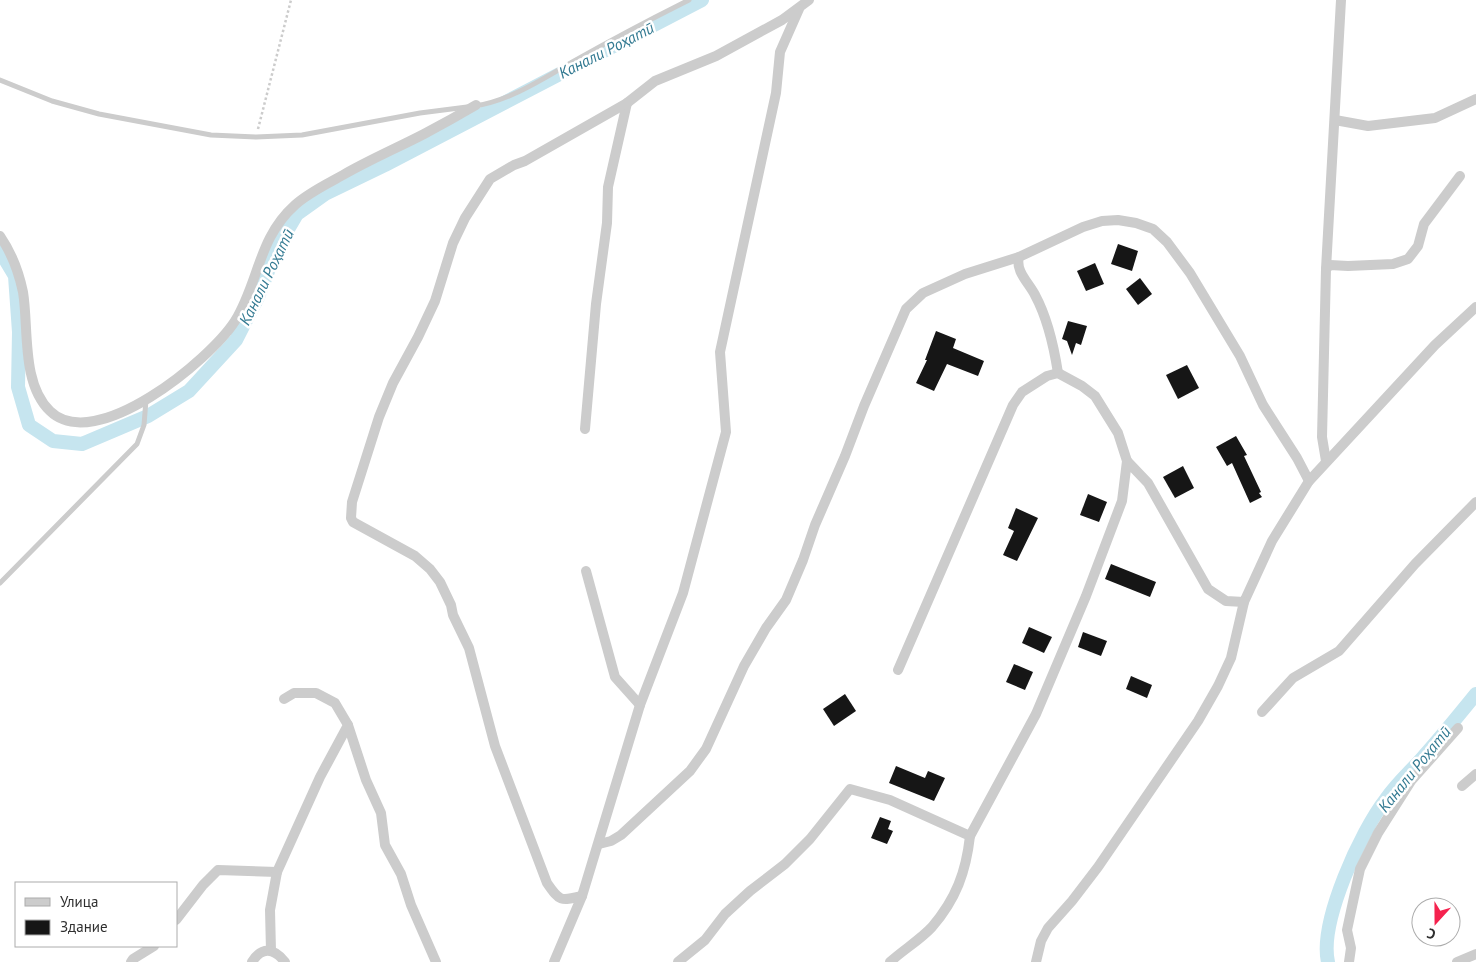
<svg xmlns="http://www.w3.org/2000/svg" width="1476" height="962" font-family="'PT Sans',sans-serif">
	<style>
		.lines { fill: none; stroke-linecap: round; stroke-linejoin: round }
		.canal { stroke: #c6e5ef; stroke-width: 14 }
		.building { fill: #161616 }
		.path { stroke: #ccc; stroke-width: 2.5; stroke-dasharray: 2.5 2.5; stroke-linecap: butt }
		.service { stroke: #ccc; stroke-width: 5 }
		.minor { stroke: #ccc; stroke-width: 10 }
		.labels { text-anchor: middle; stroke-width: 5; stroke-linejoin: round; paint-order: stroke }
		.water-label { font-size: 16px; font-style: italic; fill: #337a92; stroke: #fff }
	</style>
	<rect width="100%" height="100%" fill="#fff"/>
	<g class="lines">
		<g class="canal">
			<polyline points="0,251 15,276 19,332 18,387 29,425 53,441 82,444 148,416 189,391 236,340 258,297 277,248 297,214 325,194 385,165 702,0"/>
			<path d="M1328,962c-9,-40 33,-131 58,-163 11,-16 26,-29 38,-43 18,-20 35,-41 52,-62"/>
		</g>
	</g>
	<g class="building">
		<polygon points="1118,244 1138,251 1132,271 1111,264"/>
		<polygon points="1095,263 1104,284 1086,291 1077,271"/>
		<polygon points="1140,278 1152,294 1138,305 1126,289"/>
		<polygon points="1068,321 1087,326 1081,345 1076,343 1072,355 1067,341 1062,339"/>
		<polygon points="936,331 956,339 953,348 984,361 978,376 947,364 934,391 916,383 927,360 925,360"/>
		<polygon points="1187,365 1199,388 1178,399 1166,375"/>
		<polygon points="1236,436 1247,455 1244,456 1261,492 1259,493 1262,497 1250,503 1232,463 1227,466 1216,447"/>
		<polygon points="1183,466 1194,488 1175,498 1163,477"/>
		<polygon points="1088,494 1107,502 1099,522 1080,515"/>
		<polygon points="1016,508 1038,518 1017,561 1003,555 1014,531 1008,528"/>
		<polygon points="1111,564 1156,582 1150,597 1105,579"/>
		<polygon points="1029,627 1052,637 1044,653 1022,643"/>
		<polygon points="1083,632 1107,641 1101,656 1078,647"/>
		<polygon points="1014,664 1033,672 1025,690 1006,682"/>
		<polygon points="1131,676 1152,685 1147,698 1126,689"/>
		<polygon points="845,694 856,711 834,726 823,709"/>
		<polygon points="896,766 925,778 928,771 945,778 934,801 889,783"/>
		<polygon points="880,817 891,821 888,829 893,831 887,844 871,838"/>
	</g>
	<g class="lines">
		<polyline class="path" points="258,129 291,0"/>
		<g class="service">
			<polyline points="0,80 52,101 99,114 211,135 256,137 302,135 420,113 467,107"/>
			<path d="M475,106c37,-6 69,-28 101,-46 37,-21 75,-41 113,-60"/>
			<polyline points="0,583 137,444 144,425 146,400"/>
		</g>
		<g class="minor">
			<polyline points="1335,120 1368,126 1435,118 1476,99"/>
			<path d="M0,236c11,16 19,37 23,56 6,36 -2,91 27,119 45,44 160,-51 185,-90 24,-39 23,-83 60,-116 13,-12 32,-21 48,-30 26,-15 54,-27 81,-41 17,-9 35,-19 52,-29"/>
			<polyline points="1326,269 1341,0"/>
			<path d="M1058,373c-4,-26 -10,-54 -23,-78 -6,-12 -20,-24 -16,-38l64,-30 19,-6 16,-1 18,3 17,6 14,13 23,31 50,83 23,49 34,53 12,23"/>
			<polyline points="585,429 596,304 607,223 608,187 627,103"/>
			<polyline points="1326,461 1322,437 1326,269 1330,265 1348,266 1393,264 1408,259 1418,246 1424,224 1460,176"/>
			<polyline points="586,571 615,677 640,705"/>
			<polyline points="898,670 1013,405 1022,392 1047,376 1058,373 1082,386 1095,396 1118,433 1127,461"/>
			<polyline points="1262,712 1293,678 1339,651 1415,564 1476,502"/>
			<polyline points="348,725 366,780 381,813 385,845 401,874 411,905 436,962"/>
			<polyline points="1462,786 1476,774"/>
			<polyline points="970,836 1036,714 1086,596 1122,501 1127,461 1148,483 1208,589 1226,601 1244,602 1272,541 1309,481 1435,345 1476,307"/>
			<polyline points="599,844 611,841 621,835 690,771 706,749 744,666 766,628 786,600 803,560 815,525 845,456 864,406 906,309 923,293 965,274 1019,257"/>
			<path d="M582,896c-21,5 -22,6 -35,-13l-52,-137 -26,-98 -16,-33 -2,-10 -11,-23 -10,-13 -15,-13 -62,-34 -2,-4 1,-16 27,-85 14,-34 25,-46 17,-36 18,-58 12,-25 25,-39 24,-14 11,-4 102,-58 28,-22 61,-25 66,-36 27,-20"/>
			<polyline points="176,920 203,885 218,870 277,872"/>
			<polyline points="271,951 270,910 277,872 320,777 348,725 335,703 316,693 294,693 284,699"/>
			<polyline points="131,962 133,959 154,946"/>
			<path d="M252,962c10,-16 22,-14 33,0"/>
			<polyline points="554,962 582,896 640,705 683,593 726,432 720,352 776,93 780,52 799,9"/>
			<path d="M678,962l27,-22 20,-26 25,-23 35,-27 25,-25 40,-50 40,11 80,36c-4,36 -14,63 -38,91 -12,13 -29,23 -42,35"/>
			<polyline points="1036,962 1041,941 1048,928 1072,901 1098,867 1198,721 1218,686 1231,658 1244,602"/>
			<polyline points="1349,962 1351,948 1347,930 1360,869 1378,833 1411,781 1458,728"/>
			<polyline points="1457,962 1476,954"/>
		</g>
	</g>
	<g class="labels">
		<g class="water-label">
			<text transform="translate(606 50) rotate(-27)" y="6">Канали Роҳатӣ</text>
			<text transform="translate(266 277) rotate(-64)" y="6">Канали Роҳатӣ</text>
			<text transform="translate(1414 769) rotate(-51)" y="6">Канали Роҳатӣ</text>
		</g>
	</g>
	<rect x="15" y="882" width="162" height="65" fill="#ffffff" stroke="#acacac"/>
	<rect x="25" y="898" width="25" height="8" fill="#cccccc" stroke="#acacac"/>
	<text x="60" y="907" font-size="15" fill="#2f2f2f">Улица</text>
	<rect x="25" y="920" width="25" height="15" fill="#161616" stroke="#acacac"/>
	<text x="60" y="932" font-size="15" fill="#2f2f2f">Здание</text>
	<g transform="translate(1436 922) rotate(201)"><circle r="24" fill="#ffffff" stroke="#acacac"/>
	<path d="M0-4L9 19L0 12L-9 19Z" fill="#f5224e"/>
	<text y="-8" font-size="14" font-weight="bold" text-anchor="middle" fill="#2f2f2f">С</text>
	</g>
</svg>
